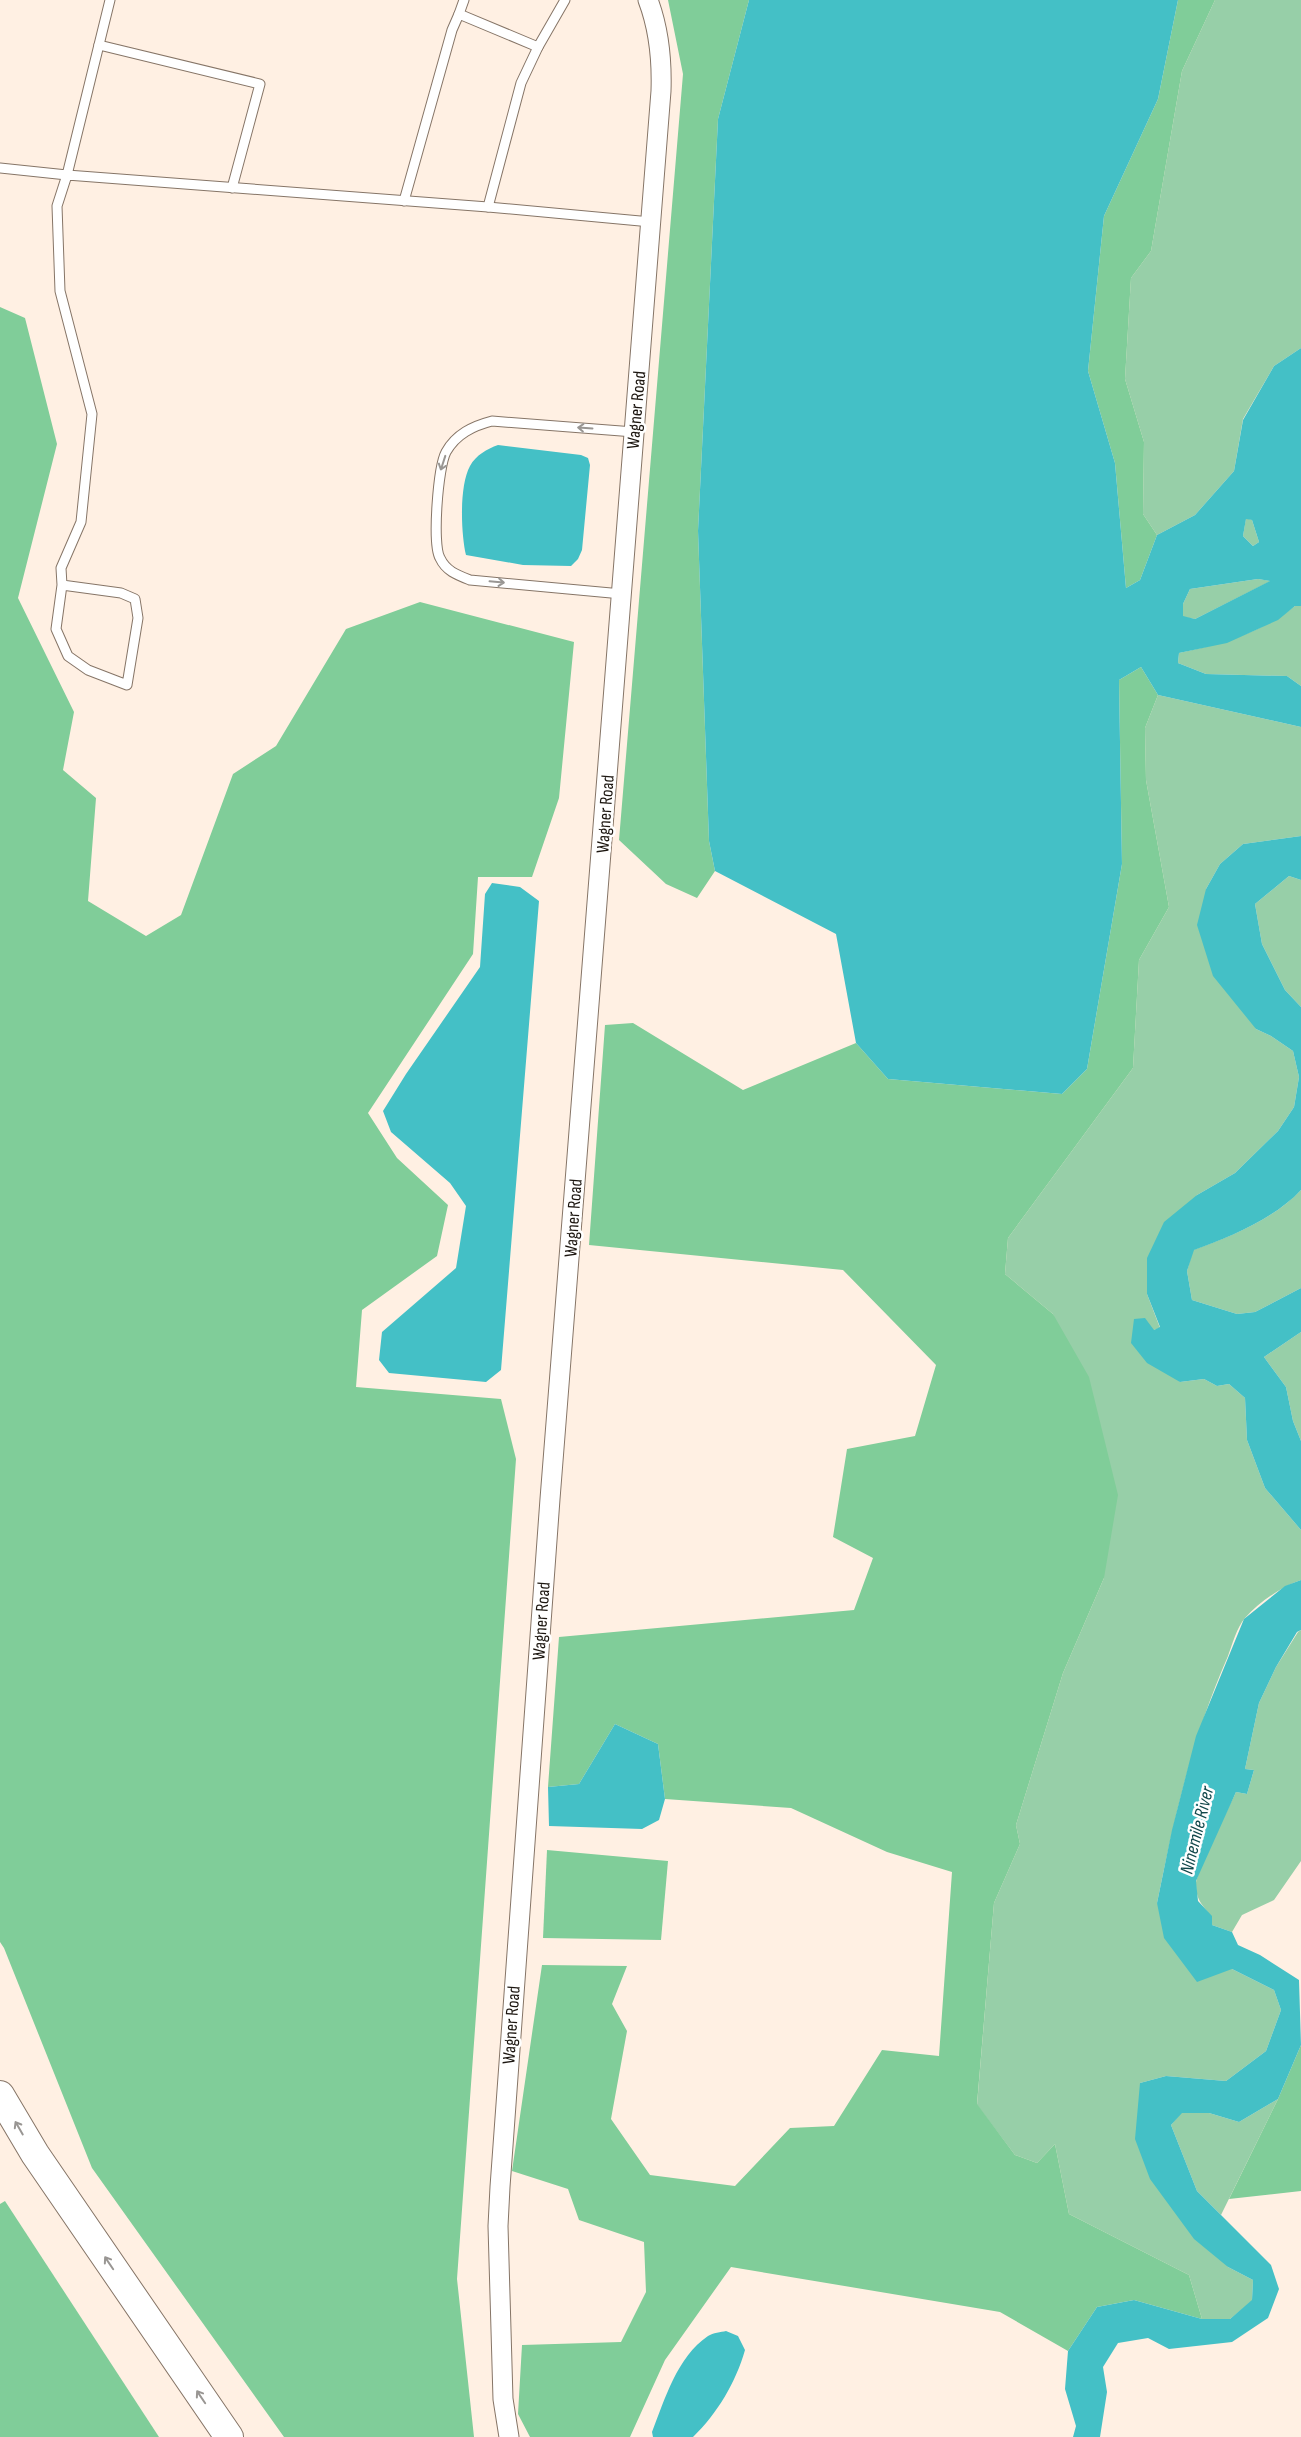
<svg xmlns="http://www.w3.org/2000/svg" width="1301" height="2437" font-family="'Sofia Sans Condensed',sans-serif">
	<style>
		.green { fill: #97cfa8 }
		.forest { fill: #80cd99 }
		.water { fill: #44c0c6; fill-rule: evenodd }
		.lines { fill: none; stroke-linecap: round; stroke-linejoin: round }
		.service-casing { stroke: #867567; stroke-width: 11 }
		.minor-casing { stroke: #867567; stroke-width: 21 }
		.motorway-casing { stroke: #867567; stroke-width: 30 }
		.service { stroke: #fff; stroke-width: 9 }
		.minor { stroke: #fff; stroke-width: 19 }
		.motorway { stroke: #fff; stroke-width: 28 }
		.oneway { stroke: #999693 }
		.labels { text-anchor: middle; stroke-width: 5; stroke-linejoin: round; paint-order: stroke }
		.street-label { font-size: 18px; fill: #1c1610; stroke: #fff }
		.water-label { font-size: 19px; font-style: italic; fill: #12484b; stroke: #fff }
	</style>
	<rect width="100%" height="100%" fill="#fff0e3"/>
	<g class="green">
		<polygon points="1215,0 1301,0 1301,348 1274,366 1243,419 1234,471 1195,515 1157,535 1143,514 1144,442 1125,379 1131,278 1151,251 1182,71"/>
		<polygon points="1246,518 1252,520 1259,542 1253,546 1243,536"/>
		<polygon points="1258,579 1271,581 1195,619 1183,617 1183,604 1190,589"/>
		<path d="M1295,606h6v80l-14,-10 -81,-2 -28,-11 1,-10c42,-9 82,-20 116,-47z"/>
		<path d="M1158,695l143,32v109l-58,8 -23,20 -14,25 50,140 15,7 22,15 6,26 -5,30 -16,24 -43,42 -38,22 -50,99 13,34 -6,2 26,52 24,-3 13,7 12,-2 16,14 2,42 18,48 36,42v50c-20,7 -42,22 -56,38 -8,9 -13,27 -17,38 -35,79 -54,163 -71,247l75,66 42,21 7,20 -15,41 -40,30 -60,-5 -26,7 88,184 25,13 -1,21 -22,18h-28l-13,-44 -120,-61 -14,-70 -18,19 -22,-8 -38,-50 17,-202 26,-59 -4,-19 47,-152 41,-95 -51,-264 -48,-40 3,-36 125,-170 6,-108 30,-53 -23,-127 -1,-52z"/>
		<polygon points="1289,876 1301,880 1301,1007 1285,990 1262,944 1255,904"/>
		<path d="M1301,1190v98l-46,24 -18,2 -45,-14 -5,-29 6,-21c37,-13 81,-31 108,-60z"/>
		<polygon points="1301,1332 1301,1441 1293,1421 1286,1387 1264,1357"/>
		<path d="M1301,1630v231l-27,39 -32,15 -10,17 -20,-7c-1,-18 -16,-17 -16,-41 0,-11 33,-77 40,-92l11,2 7,-24 -9,-1 14,-66 17,-36 22,-35z"/>
		<polygon points="1278,2099 1221,2215 1197,2191 1171,2125 1181,2113 1209,2113 1239,2122"/>
	</g>
	<g class="forest">
		<polygon points="668,0 749,0 718,119 698,531 709,841 715,871 697,898 666,884 619,840 683,74"/>
		<polygon points="1178,0 1215,0 1182,71 1151,251 1131,278 1125,379 1144,442 1143,514 1157,535 1140,580 1126,588 1115,463 1088,371 1104,216 1158,99"/>
		<polygon points="0,307 25,318 57,444 18,598 74,712 63,770 96,798 88,901 146,936 181,915 233,774 276,746 346,629 420,602 574,642 559,798 532,877 478,877 473,954 368,1113 397,1158 448,1205 437,1256 362,1310 356,1387 501,1399 516,1459 457,2279 474,2437 284,2437 92,2168 4,1948 0,1942"/>
		<polygon points="1141,667 1158,695 1145,728 1146,780 1169,907 1139,960 1133,1068 1008,1238 1005,1274 1053,1314 1089,1377 1118,1495 1104,1578 1063,1673 1016,1825 1020,1844 994,1903 977,2104 1015,2155 1037,2163 1055,2144 1069,2214 1189,2275 1202,2319 1134,2300 1097,2307 1068,2351 1000,2312 731,2267 665,2360 630,2437 530,2437 518,2414 522,2345 621,2342 646,2292 644,2242 579,2220 568,2189 512,2171 542,1965 627,1966 612,2004 627,2031 611,2119 650,2175 735,2186 790,2128 834,2126 882,2050 939,2056 952,1872 887,1852 791,1808 665,1799 658,1744 615,1724 579,1784 548,1787 559,1637 854,1610 873,1558 833,1537 847,1449 915,1436 936,1365 843,1270 589,1245 605,1025 633,1023 743,1090 856,1043 888,1079 1062,1094 1087,1069 1122,864 1119,680"/>
		<polygon points="547,1850 668,1861 661,1940 543,1938"/>
		<polygon points="1301,2045 1301,2191 1229,2199 1278,2099"/>
		<polygon points="5,2201 159,2437 0,2437 0,2204"/>
	</g>
	<g class="water">
		<path d="M749,0h429l-20,99 -54,117 -16,155 27,92 11,125 14,-8 17,-45 38,-20 39,-44 9,-51 31,-54 27,-18v258h-6l-17,14 -51,23 -48,10 -1,10 28,11 81,2 14,10v41l-143,-32 -17,-28 -22,13 3,184 -35,205 -25,25 -174,-15 -32,-36 -20,-109 -121,-63 -6,-30 -11,-310 20,-412zM1246,519l6,1 7,22 -6,4 -10,-10zM1258,579l12,2 -75,38 -12,-3v-12l7,-15z"/>
		<path d="M498,445l83,10 7,3 2,7 -8,85 -4,9 -7,7 -48,-1 -57,-10c-5,-21 -7,-69 4,-89 6,-11 17,-17 28,-21z"/>
		<path d="M1301,836v44l-12,-4 -34,28 7,40 23,46 16,17v183c-27,29 -71,47 -107,60l-7,21 5,29 45,14 18,-2 46,-24v44l-37,25 22,30 7,34 8,20v89l-36,-42 -18,-48 -2,-42 -16,-14 -12,2 -13,-7 -24,3 -33,-19 -16,-20 3,-24 11,-1 9,12 6,-3 -13,-33v-36l17,-36 33,-27 38,-22 43,-42 16,-24 5,-30 -6,-26 -22,-15 -15,-7 -43,-53 -16,-51 9,-36 14,-25 23,-20z"/>
		<polygon points="492,883 520,887 539,901 501,1370 486,1382 389,1373 379,1360 382,1332 456,1268 466,1206 450,1183 391,1132 383,1111 406,1074 480,967 485,894"/>
		<polygon points="1301,1580 1301,1630 1297,1632 1276,1667 1259,1703 1245,1769 1254,1770 1247,1794 1236,1792 1196,1881 1198,1901 1212,1916 1212,1925 1232,1932 1238,1945 1260,1955 1299,1980 1301,2045 1278,2099 1239,2122 1209,2113 1182,2113 1171,2125 1197,2191 1271,2265 1279,2289 1268,2318 1232,2342 1169,2349 1148,2338 1118,2343 1103,2367 1107,2392 1100,2437 1073,2437 1076,2426 1065,2389 1068,2351 1097,2307 1134,2300 1202,2319 1230,2319 1252,2300 1253,2280 1228,2267 1194,2239 1150,2179 1135,2139 1140,2083 1166,2076 1226,2081 1266,2051 1281,2010 1274,1990 1232,1969 1197,1982 1164,1938 1157,1903 1172,1830 1196,1736 1244,1619 1285,1586"/>
		<polygon points="615,1724 658,1744 665,1799 659,1820 642,1829 549,1826 548,1787 579,1784"/>
		<path d="M726,2331l12,5 7,14c-9,32 -28,64 -52,87h-40l-1,-5c13,-33 25,-75 56,-96 5,-3 13,-4 18,-5z"/>
	</g>
	<g class="lines">
		<g class="service-casing">
			<g id="service">
				<polyline points="459,14 464,0"/>
				<polyline points="99,45 260,84 232,188"/>
				<polyline points="538,47 565,0"/>
				<polyline points="0,168 67,175 110,0"/>
				<polyline points="404,201 452,30 459,14 538,47 521,83 488,207"/>
				<polyline points="62,585 56,629 68,656 88,670 127,685 138,618 135,599 121,593 62,585 61,568 81,522 92,414 60,291 57,206 67,175 488,207 651,222"/>
				<path d="M622,594l-152,-14c-13,-5 -24,-9 -30,-22 -8,-14 -2,-91 6,-106 10,-18 27,-26 46,-31l142,11"/>
			</g>
		</g>
		<g class="minor-casing">
			<path id="minor" d="M509,2437l-6,-38 -5,-173 2,-39 50,-688 111,-1408c1,-30 -2,-62 -13,-91"/>
		</g>
		<g class="motorway-casing">
			<polyline id="motorway" points="0,2095 35,2154 229,2437"/>
		</g>
		<use href="#service" class="service"/>
		<use href="#minor" class="minor"/>
		<use href="#motorway" class="motorway"/>
	</g>
	<defs><path id="oneway-shaft" d="M-6 0H5M1.5-3L5.5 0L1.5 3" fill="none" stroke-width="1.6" stroke-linecap="round" stroke-linejoin="round" transform="scale(1.25)"/></defs>
	<g class="oneway">
		<use href="#oneway-shaft" transform="translate(585 428) rotate(-176)"/>
		<use href="#oneway-shaft" transform="translate(443 463) rotate(108)"/>
		<use href="#oneway-shaft" transform="translate(497 582) rotate(5)"/>
		<use href="#oneway-shaft" transform="translate(19 2128) rotate(-120)"/>
		<use href="#oneway-shaft" transform="translate(109 2263) rotate(-124)"/>
		<use href="#oneway-shaft" transform="translate(201 2397) rotate(-124)"/>
	</g>
	<g class="labels">
		<g class="street-label">
			<text transform="translate(636 410) rotate(-85)" y="6">Wagner Road</text>
			<text transform="translate(605 814) rotate(-86)" y="6">Wagner Road</text>
			<text transform="translate(573 1218) rotate(-86)" y="6">Wagner Road</text>
			<text transform="translate(541 1621) rotate(-86)" y="6">Wagner Road</text>
			<text transform="translate(511 2025) rotate(-86)" y="6">Wagner Road</text>
		</g>
		<g class="water-label">
			<text transform="translate(1196 1830) rotate(-76)" y="7">Ninemile River</text>
		</g>
	</g>
</svg>
